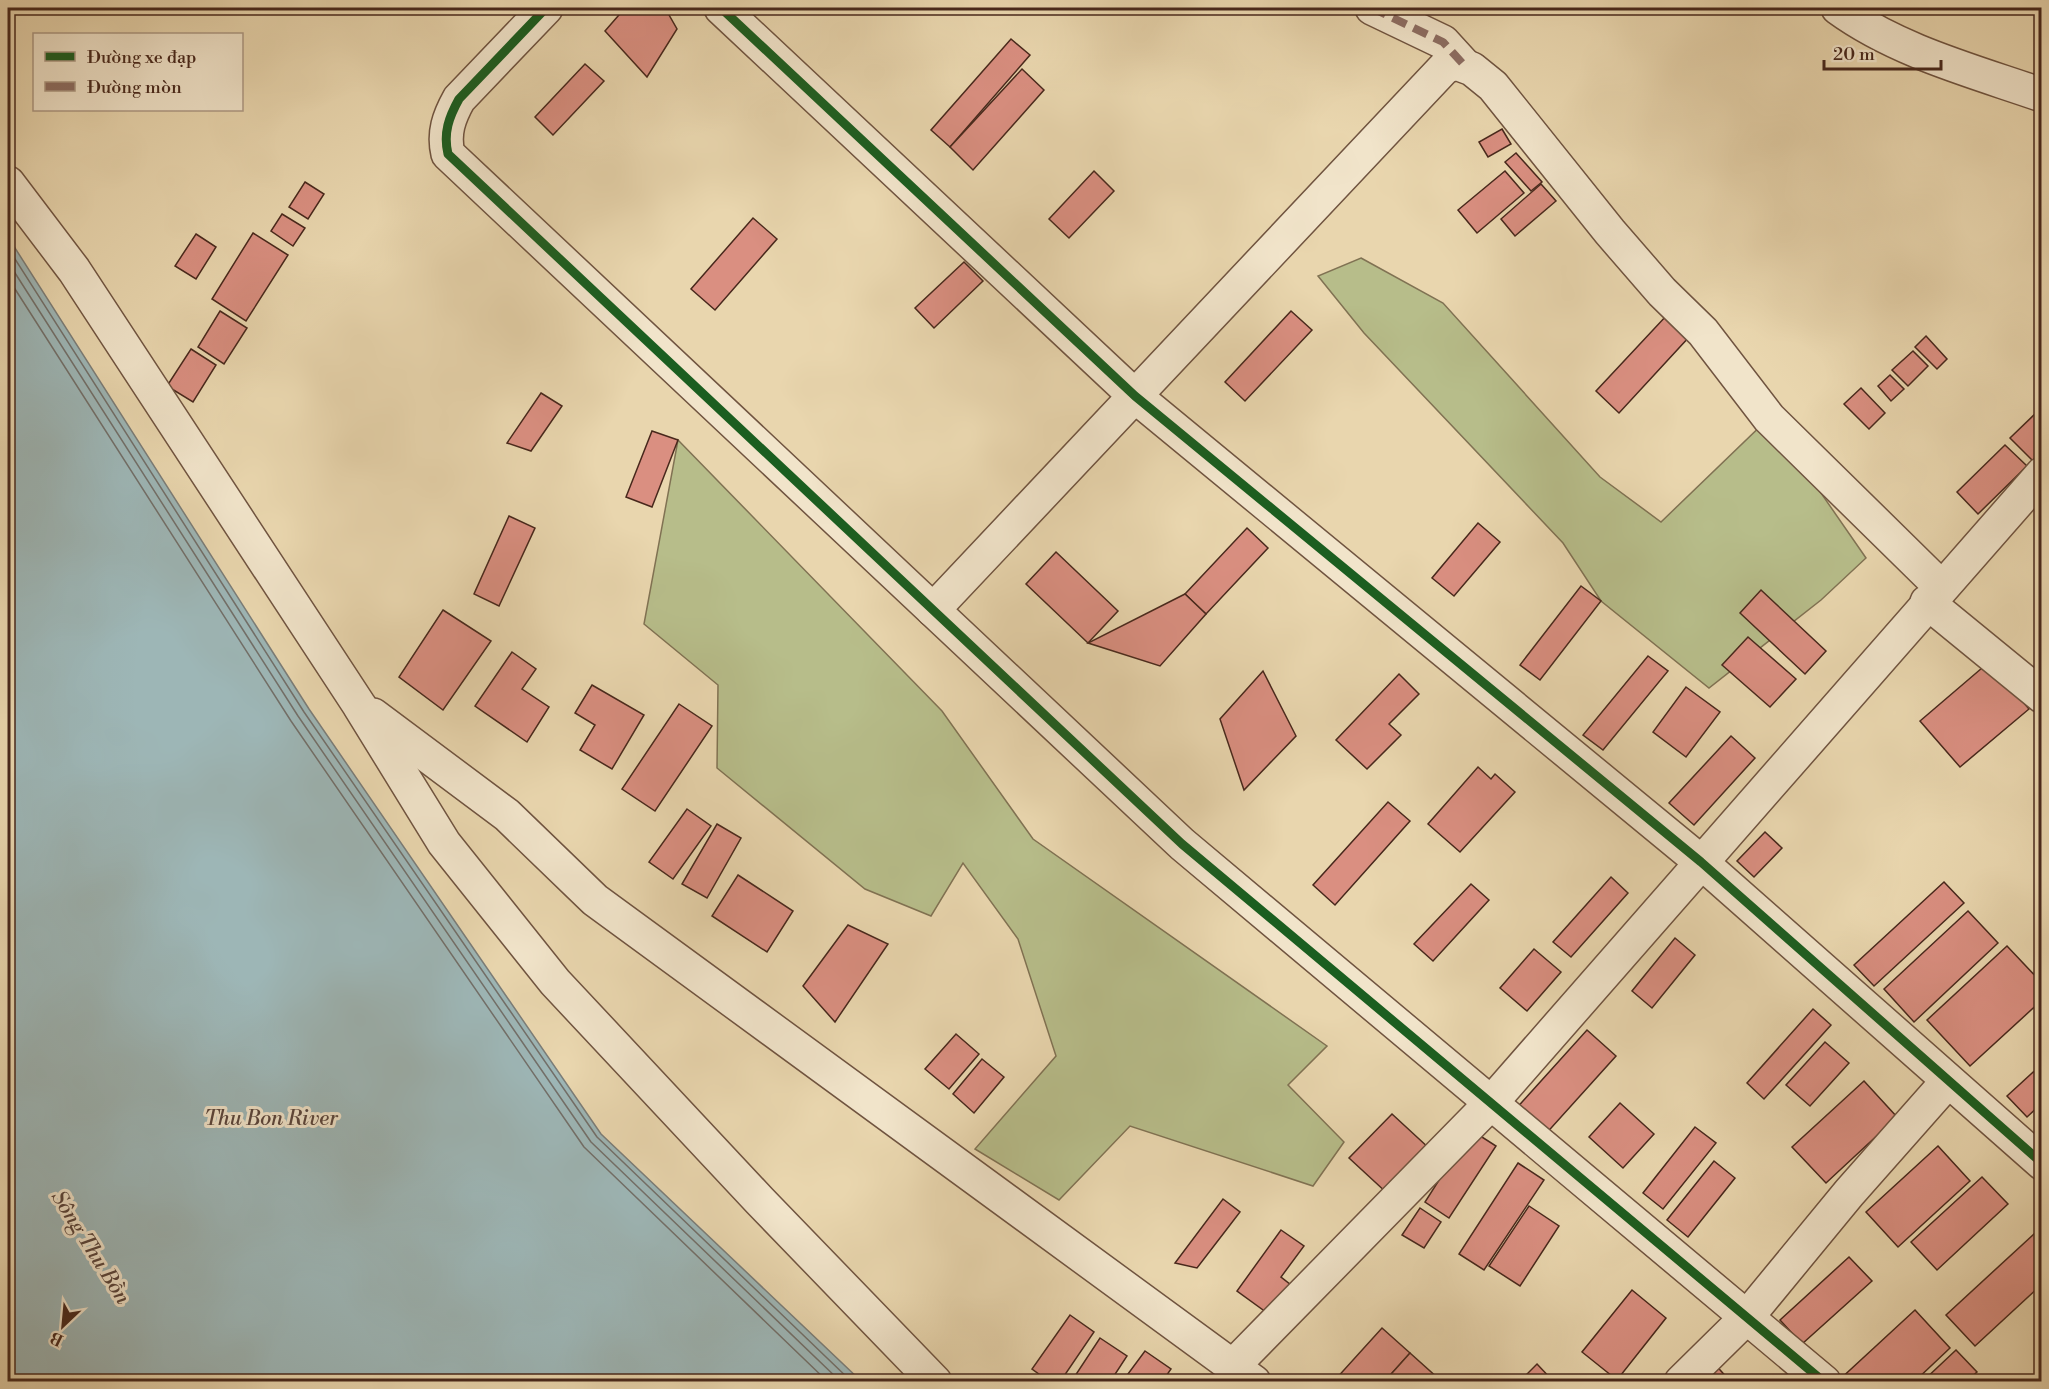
<svg xmlns="http://www.w3.org/2000/svg" width="2049" height="1389" font-family="'Libre Bodoni',serif">
	<style>
		.green { fill: #b7bd8a; stroke: #807253; stroke-width: 1.5 }
		.water { fill: #9db6b6; stroke: #7b7d78; stroke-width: 1.5 }
		.lines { fill: none; stroke-linecap: round; stroke-linejoin: round }
		.shore { stroke: #726f69; stroke-width: 1.5 }
		.building { fill: #da8f81; stroke: #48281c; stroke-width: 1.5 }
		.minor-casing { stroke: #705440; stroke-width: 36 }
		.minor { stroke: #f1e4ca; stroke-width: 33 }
		.quiet { stroke: #8d6e63; stroke-width: 8; stroke-dasharray: 15 8; stroke-linecap: butt }
		.cycleway-casing { stroke: #f1e4ca; stroke-width: 13 }
		.cycleway { stroke: #1b5e20; stroke-width: 9 }
		.labels { text-anchor: middle; stroke-width: 6; stroke-linejoin: round; paint-order: stroke }
		.water-label { font-size: 21px; font-style: italic; fill: #59443b; stroke: #f1e4ca }
	</style>
	<rect width="100%" height="100%" fill="#e9d6ae"/>
	<filter id="stains"><feTurbulence type="fractalNoise" baseFrequency=".00333" numOctaves="4"/><feColorMatrix values="0 0 0 0 .2 0 0 0 0 .09 0 0 0 0 .02 0 0 0 .5 -.17"/></filter>
	<radialGradient id="worn" r=".72"><stop offset=".6" stop-color="#630" stop-opacity="0"/><stop offset="1" stop-color="#630" stop-opacity=".3"/></radialGradient>
	<g class="green">
		<polygon points="1361,258 1443,303 1600,477 1661,522 1769,418 1866,558 1821,600 1709,688 1601,601 1563,543 1364,333 1318,276"/>
		<polygon points="678,440 942,711 1033,839 1327,1046 1288,1085 1344,1142 1313,1186 1130,1126 1059,1200 975,1149 1056,1056 1018,939 963,863 931,916 865,889 717,768 718,685 644,624"/>
	</g>
	<polygon class="water" points="8,237 309,709 601,1134 861,1381 8,1381"/>
	<g class="lines">
		<g class="shore">
			<polyline points="8,248 304,712 597,1137 852,1382"/>
			<polyline points="8,262 298,716 591,1142 841,1382"/>
			<polyline points="8,278 291,721 584,1147 828,1382"/>
		</g>
	</g>
	<g class="building">
		<polygon points="625,8 665,8 677,29 647,77 605,31"/>
		<polygon points="1011,39 1030,55 950,147 931,130"/>
		<polygon points="585,64 604,81 553,135 535,117"/>
		<polygon points="1022,69 1044,90 973,170 950,147"/>
		<polygon points="1502,129 1511,144 1488,157 1479,142"/>
		<polygon points="1516,153 1542,182 1531,191 1505,162"/>
		<polygon points="1094,171 1114,191 1069,238 1049,219"/>
		<polygon points="1505,171 1524,193 1477,233 1458,210"/>
		<polygon points="305,182 324,194 308,219 289,207"/>
		<polygon points="1541,184 1556,201 1515,236 1501,219"/>
		<polygon points="282,214 305,228 293,246 271,231"/>
		<polygon points="753,218 777,239 715,310 691,289"/>
		<polygon points="253,233 288,255 246,321 212,299"/>
		<polygon points="196,234 216,247 196,279 175,266"/>
		<polygon points="964,262 983,281 934,328 915,308"/>
		<polygon points="220,311 247,328 224,364 198,347"/>
		<polygon points="1291,311 1312,330 1245,401 1225,382"/>
		<polygon points="1667,315 1690,336 1619,413 1596,391"/>
		<polygon points="1926,336 1947,359 1937,369 1915,347"/>
		<polygon points="191,349 216,365 193,402 167,386"/>
		<polygon points="1913,351 1928,366 1908,386 1892,370"/>
		<polygon points="1890,375 1904,389 1891,401 1878,386"/>
		<polygon points="1861,388 1885,413 1869,429 1844,404"/>
		<polygon points="541,393 562,406 531,451 507,443"/>
		<polygon points="2037,412 2042,416 2042,452 2033,461 2010,438"/>
		<polygon points="652,431 678,440 652,507 626,497"/>
		<polygon points="2005,445 2027,466 1978,514 1957,492"/>
		<polygon points="509,516 535,528 499,606 474,594"/>
		<polygon points="1478,523 1500,542 1454,596 1432,578"/>
		<polygon points="1247,528 1268,548 1206,614 1185,594"/>
		<polygon points="1056,552 1118,611 1088,643 1026,584"/>
		<polygon points="1581,586 1601,601 1540,680 1520,665"/>
		<polygon points="1761,590 1826,651 1805,674 1740,613"/>
		<polygon points="1185,594 1206,614 1160,666 1088,643"/>
		<polygon points="443,610 491,641 443,710 399,677"/>
		<polygon points="1748,637 1796,679 1770,707 1722,665"/>
		<polygon points="512,652 536,669 522,689 549,707 527,742 475,706"/>
		<polygon points="1648,656 1668,671 1603,750 1583,735"/>
		<polygon points="1989,662 2029,709 1960,767 1920,721"/>
		<polygon points="1263,671 1296,736 1244,790 1220,719"/>
		<polygon points="1399,674 1419,694 1389,724 1401,735 1367,769 1336,740"/>
		<polygon points="592,685 644,715 612,769 580,750 595,725 575,713"/>
		<polygon points="1686,687 1720,712 1686,757 1653,732"/>
		<polygon points="679,704 712,726 655,811 622,789"/>
		<polygon points="1731,736 1755,758 1694,825 1669,803"/>
		<polygon points="1478,767 1491,779 1495,774 1515,792 1460,852 1428,824"/>
		<polygon points="1388,802 1410,821 1335,905 1313,885"/>
		<polygon points="687,809 711,826 673,879 649,862"/>
		<polygon points="717,824 741,838 707,898 682,884"/>
		<polygon points="1765,832 1782,848 1754,877 1737,861"/>
		<polygon points="738,875 793,911 767,952 712,916"/>
		<polygon points="1611,877 1628,893 1571,957 1553,942"/>
		<polygon points="1944,882 1964,903 1874,986 1854,965"/>
		<polygon points="1471,884 1489,900 1433,961 1414,944"/>
		<polygon points="1968,911 1998,943 1914,1022 1884,989"/>
		<polygon points="848,925 888,944 835,1022 803,986"/>
		<polygon points="1675,938 1695,955 1652,1008 1632,991"/>
		<polygon points="2007,946 2042,983 2042,1000 1970,1066 1927,1020"/>
		<polygon points="1534,949 1561,972 1527,1011 1500,988"/>
		<polygon points="1813,1009 1831,1025 1764,1099 1747,1083"/>
		<polygon points="1587,1030 1616,1056 1543,1137 1514,1111"/>
		<polygon points="956,1034 979,1054 949,1089 925,1069"/>
		<polygon points="1825,1042 1849,1063 1810,1106 1786,1085"/>
		<polygon points="982,1059 1004,1077 974,1113 953,1094"/>
		<polygon points="2042,1064 2042,1103 2027,1117 2007,1096"/>
		<polygon points="1864,1081 1897,1117 1826,1183 1792,1147"/>
		<polygon points="1620,1103 1654,1134 1623,1168 1589,1137"/>
		<polygon points="1392,1114 1431,1150 1388,1194 1349,1158"/>
		<polygon points="1695,1127 1716,1143 1663,1209 1643,1193"/>
		<polygon points="1471,1130 1496,1146 1449,1218 1425,1202"/>
		<polygon points="1938,1146 1970,1181 1898,1247 1866,1212"/>
		<polygon points="1714,1161 1735,1178 1688,1237 1667,1220"/>
		<polygon points="1518,1163 1544,1180 1484,1270 1459,1254"/>
		<polygon points="1982,1177 2008,1204 1937,1270 1911,1242"/>
		<polygon points="1223,1199 1240,1212 1230,1225 1197,1268 1175,1263"/>
		<polygon points="1529,1206 1559,1226 1520,1286 1489,1266"/>
		<polygon points="1420,1208 1441,1222 1424,1248 1402,1235"/>
		<polygon points="1281,1230 1304,1246 1281,1277 1291,1285 1270,1315 1237,1291"/>
		<polygon points="2035,1233 2042,1240 2042,1284 1975,1346 1946,1315"/>
		<polygon points="1849,1257 1872,1281 1802,1344 1780,1320"/>
		<polygon points="1632,1290 1666,1318 1617,1380 1582,1352"/>
		<polygon points="1915,1310 1950,1348 1914,1382 1837,1382"/>
		<polygon points="1070,1315 1094,1332 1060,1382 1050,1382 1032,1369"/>
		<polygon points="1382,1328 1410,1353 1384,1382 1334,1381"/>
		<polygon points="1100,1338 1127,1356 1110,1382 1071,1382"/>
		<polygon points="1956,1350 1977,1372 1966,1382 1922,1382"/>
		<polygon points="1145,1351 1171,1369 1162,1382 1122,1382"/>
		<polygon points="1410,1353 1440,1380 1439,1382 1384,1382"/>
		<polygon points="1711,1360 1731,1382 1688,1382"/>
		<polygon points="1537,1364 1554,1382 1519,1382"/>
	</g>
	<g class="lines">
		<g class="minor-casing">
			<g id="minor">
				<path d="M546,8l-87,91c-10,18 -16,34 -11,55l734,690 642,538"/>
				<polyline points="721,8 1135,396 1701,862 2042,1163"/>
				<polyline points="1372,8 1443,42 1464,65"/>
				<path d="M1838,8c59,43 135,63 204,87"/>
				<polyline points="8,183 74,270 359,705 444,843 555,982 760,1201 935,1382"/>
				<polyline points="1927,602 2042,696"/>
				<polyline points="933,610 1445,67 1456,63 1472,69 1493,86 1610,232 1662,292 1703,332 1769,418 1941,587"/>
				<polyline points="373,715 507,815 595,900 1254,1382"/>
				<polyline points="1234,1365 1490,1104 2042,474"/>
				<polyline points="1681,1382 1747,1317 1849,1193 1948,1081"/>
			</g>
		</g>
		<use href="#minor" class="minor"/>
		<polyline class="quiet" points="1372,8 1443,42 1464,65"/>
		<g class="cycleway-casing">
			<g id="cycleway">
				<path d="M546,8l-87,91c-10,18 -16,34 -11,55l734,690 642,538"/>
				<polyline points="721,8 1135,396 1701,862 2042,1163"/>
			</g>
		</g>
		<use href="#cycleway" class="cycleway"/>
	</g>
	<g class="labels">
		<g class="water-label">
			<text x="271" y="1125">Thu Bon River</text>
			<text transform="translate(91 1247) rotate(58)" y="7">Sông Thu Bồn</text>
		</g>
	</g>
	<rect width="2049" height="1389" fill="none" stroke="#e9d6ae" stroke-width="30"/>
	<rect x="9" y="9" width="2031" height="1371" fill="none" stroke="#48281c" stroke-width="3"/>
	<rect x="15" y="15" width="2019" height="1359" fill="none" stroke="#48281c" stroke-width="1.5"/>
	<rect x="33" y="33" width="210" height="78" fill="#f1e4ca" stroke="#ad9984" stroke-width="1.5"/>
	<rect x="45" y="52" width="30" height="9" fill="#1b5e20" stroke="#ad9984" stroke-width="1.5"/>
	<text x="87" y="63" font-size="18" fill="#48281c">Đường xe đạp</text>
	<rect x="45" y="82" width="30" height="9" fill="#8d6e63" stroke="#ad9984" stroke-width="1.5"/>
	<text x="87" y="93" font-size="18" fill="#48281c">Đường mòn</text>
	<g transform="translate(63 1326) rotate(206)" stroke="#f1e4ca" stroke-width="4.5" paint-order="stroke">
	<path d="M0-4.5L10 22L0 15L-10 22Z" fill="#48281c"/>
	<text y="-9" font-size="16" font-weight="bold" text-anchor="middle" fill="#48281c">B</text>
	</g>
	<path d="M1824 60v9h117v-9" fill="none" stroke="#48281c" stroke-width="3"/>
	<text x="1833" y="60" font-size="18" fill="#48281c" stroke="#f1e4ca" stroke-width="4.5" paint-order="stroke">20 m</text>
	<rect width="100%" height="100%" filter="url(#stains)"/>
	<rect width="100%" height="100%" fill="url(#worn)"/>
</svg>
